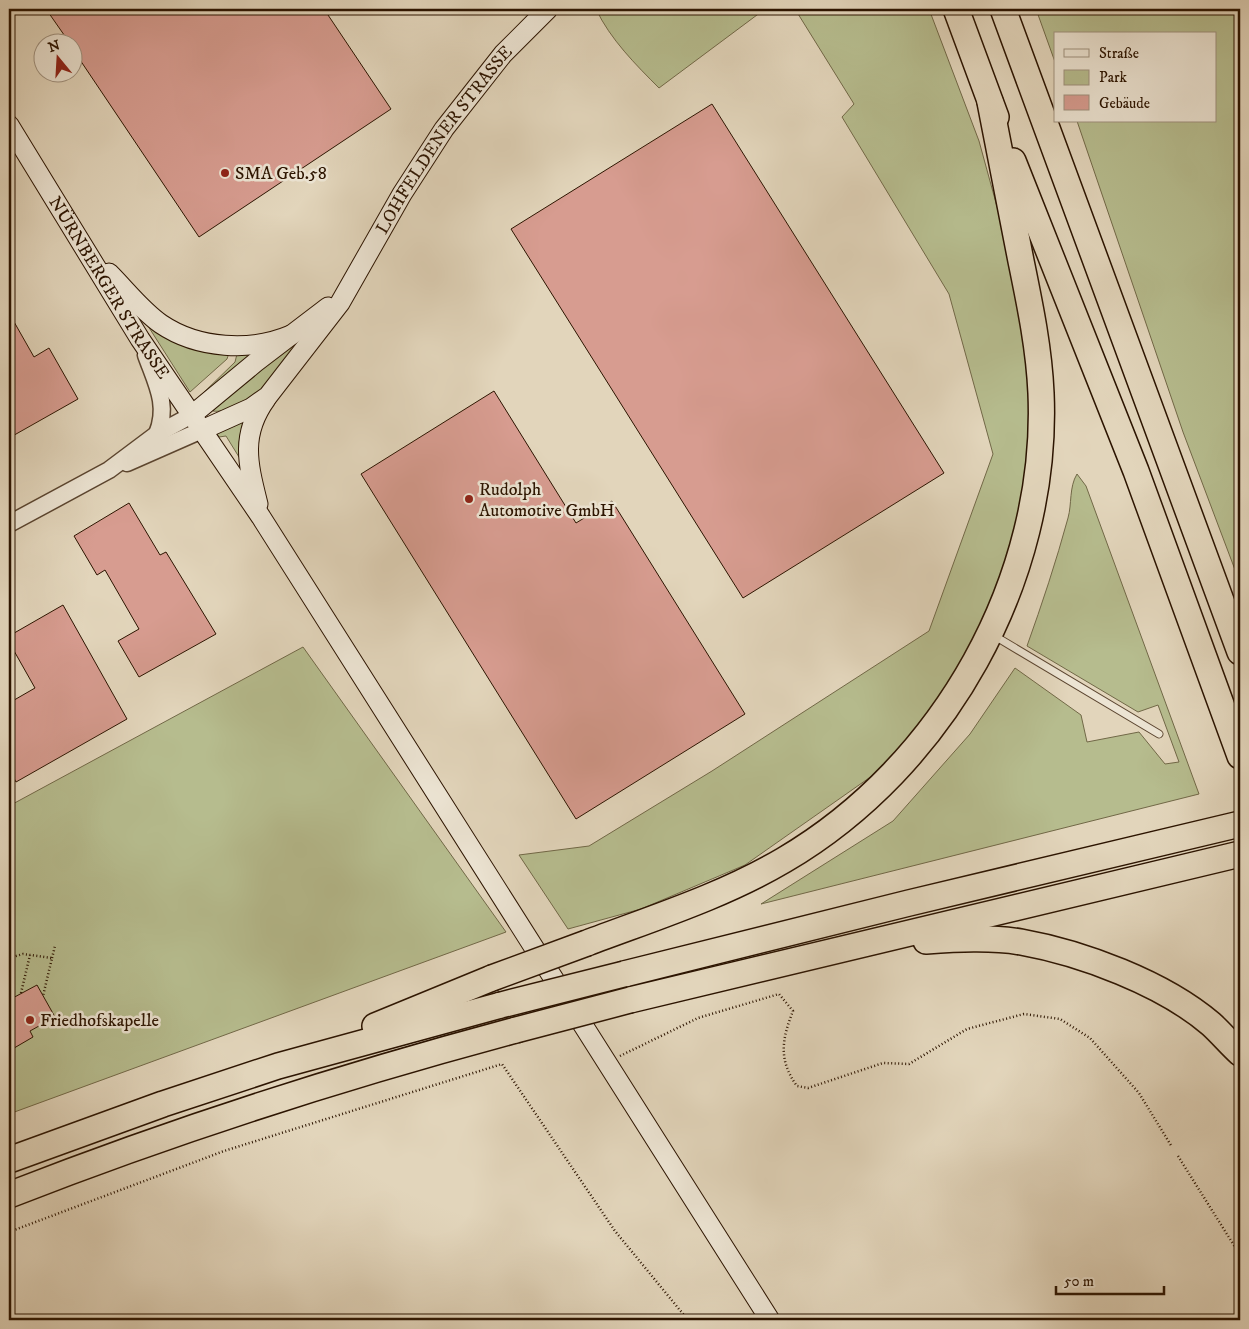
<svg xmlns="http://www.w3.org/2000/svg" width="1249" height="1329" font-family="'IM FELL DW Pica',serif">
	<style>
		.green { fill: #b6bc8e; stroke: #716847 }
		.building { fill: #d79c90; stroke: #2c1400 }
		.lines { fill: none; stroke-linecap: round; stroke-linejoin: round }
		.service-casing { stroke: #5a442f; stroke-width: 9 }
		.tertiary-casing { stroke: #5a442f; stroke-width: 19 }
		.secondary-casing { stroke: #2c1400; stroke-width: 21 }
		.motorway-casing { stroke: #2c1400; stroke-width: 28 }
		.path { stroke: #2c1400; stroke-width: 2.5; stroke-dasharray: 1 2.5; stroke-linecap: butt }
		.service { stroke: #ece4d3; stroke-width: 7 }
		.tertiary { stroke: #ece4d3; stroke-width: 16 }
		.secondary { stroke: #ece4d3; stroke-width: 19 }
		.motorway { stroke: #e2d5bb; stroke-width: 25 }
		.motorway-bridge-casing { stroke: #2c1400; stroke-width: 28; stroke-linecap: butt }
		.motorway-bridge { stroke: #e2d5bb; stroke-width: 25 }
		.poi-dot { fill: #8f2418; stroke: #ece4d3; stroke-width: 2 }
		.labels { text-anchor: middle; stroke-width: 5; stroke-linejoin: round; paint-order: stroke }
		.street-label { font-size: 18px; fill: #2c1400; stroke: #ece4d3 }
		.poi-label { font-size: 18px; fill: #2c1400; stroke: #ece4d3; text-anchor: start }
	</style>
	<rect width="100%" height="100%" fill="#e2d5bb"/>
	<filter id="stains"><feTurbulence type="fractalNoise" baseFrequency=".004" numOctaves="4"/><feColorMatrix values="0 0 0 0 .2 0 0 0 0 .09 0 0 0 0 .02 0 0 0 .5 -.17"/></filter>
	<radialGradient id="worn" r=".72"><stop offset=".6" stop-color="#630" stop-opacity="0"/><stop offset="1" stop-color="#630" stop-opacity=".3"/></radialGradient>
	<g class="green">
		<path d="M596,9h169l-106,79c-23,-23 -49,-49 -63,-79z"/>
		<polygon points="795,9 929,9 979,141 1024,305 1035,420 1028,493 997,608 947,692 879,771 745,865 641,909 568,929 519,855 589,846 712,771 929,631 993,454 949,294 842,117 854,104"/>
		<polygon points="1036,9 1240,9 1240,583 1183,432 1077,121 1215,121 1215,34 1055,34 1055,62"/>
		<polygon points="148,326 229,353 227,359 190,392"/>
		<path d="M301,339c-21,31 -33,54 -69,68 -7,3 -12,5 -19,4l29,-28z"/>
		<polygon points="237,354 252,355 197,399 235,362"/>
		<polygon points="243,421 239,443 239,457 226,436 219,437 216,432"/>
		<path d="M1077,474l9,12 113,308 -438,110 132,-83 77,-87 45,-66 66,47 6,27 52,-10 26,32 14,-2 -21,-57 -20,7 -111,-66c15,-42 29,-84 41,-128 4,-14 1,-31 9,-44z"/>
		<polygon points="303,647 506,932 9,1114 9,806"/>
	</g>
	<g class="building">
		<polygon points="46,9 324,9 391,109 199,237 72,48 72,42 69,42"/>
		<polygon points="712,104 944,473 743,598 511,229"/>
		<polygon points="9,313 34,357 49,348 78,399 9,438"/>
		<polygon points="494,391 576,523 612,501 745,714 576,819 361,474"/>
		<polygon points="129,503 160,555 166,552 216,634 139,677 118,641 139,629 105,570 97,575 74,536"/>
		<polygon points="63,605 127,719 16,782 9,769 9,703 35,688 9,642 9,636"/>
		<polygon points="37,985 55,1017 30,1031 33,1037 9,1051 9,1000"/>
	</g>
	<g class="lines">
		<g class="service-casing">
			<polyline id="service" points="993,635 1159,734"/>
		</g>
		<g class="tertiary-casing">
			<g id="tertiary">
				<path d="M146,355c10,28 23,50 11,79"/>
				<polyline points="127,463 202,430"/>
				<polyline points="9,524 109,470 157,434 192,415"/>
			</g>
		</g>
		<g class="secondary-casing">
			<g id="secondary">
				<path id="s1" d="M9,125l131,214 121,178 509,803"/>
				<path d="M109,273c17,17 33,38 52,51 37,25 90,28 130,11"/>
				<polyline points="192,415 256,362 328,307"/>
				<path id="s2" d="M202,430l49,-22 17,-12 72,-93 62,-109 42,-65 59,-75 45,-45"/>
				<path d="M258,504c-10,-40 -18,-69 8,-105"/>
			</g>
		</g>
		<g class="motorway-casing">
			<g id="motorway">
				<polyline points="956,9 996,117"/>
				<polyline points="1003,9 1240,652"/>
				<polyline points="1013,161 1136,471 1240,756"/>
				<path d="M926,941c30,-2 65,-4 95,1 61,11 142,41 190,82 10,9 19,20 29,29"/>
				<path d="M587,943c66,-25 136,-47 197,-83 160,-94 265,-281 257,-467 -2,-45 -11,-88 -20,-132 -10,-53 -21,-106 -31,-159"/>
				<polyline points="624,974 909,903 1240,824"/>
				<polyline points="630,1000 1240,854"/>
				<polyline points="375,1026 492,978"/>
				<polyline points="9,1160 163,1104 278,1066 501,1005"/>
				<path d="M9,1195c166,-65 335,-119 507,-165"/>
			</g>
		</g>
		<g class="path">
			<polyline points="9,958 23,954 52,958 43,996"/>
			<polyline points="52,958 55,946"/>
			<polyline points="21,993 30,955"/>
			<path d="M620,1056l78,-38 81,-24 14,17c-11,28 -15,49 4,75l11,2 75,-25 26,1 58,-35 57,-15 36,5 30,19 49,55 33,54"/>
			<polyline points="1178,1156 1240,1255"/>
			<polyline points="9,1232 224,1151 502,1064 615,1231 688,1320"/>
		</g>
		<use href="#service" class="service"/>
		<use href="#tertiary" class="tertiary"/>
		<use href="#secondary" class="secondary"/>
		<use href="#motorway" class="motorway"/>
		<g class="motorway-bridge-casing">
			<g id="motorway-bridge">
				<polyline points="492,978 587,943"/>
				<polyline points="501,1005 624,974"/>
				<polyline points="516,1030 630,1000"/>
			</g>
		</g>
		<use href="#motorway-bridge" class="motorway-bridge"/>
	</g>
	<g class="poi-dot">
		<circle cx="225" cy="173" r="5"/>
		<circle cx="469" cy="499" r="5"/>
		<circle cx="30" cy="1020" r="5"/>
	</g>
	<g class="labels">
		<g class="street-label">
			<text dy="6" stroke="none"><textPath href="#s2" startOffset="386">LOHFELDENER STRASSE</textPath></text>
			<text dy="6" stroke="none"><textPath href="#s1" startOffset="191">NÜRNBERGER STRASSE</textPath></text>
		</g>
		<g class="poi-label">
			<text x="235" y="179">SMA Geb.58</text>
			<text x="479" y="495">Rudolph<tspan x="479" dy="21">Automotive GmbH</tspan></text>
			<text x="40" y="1026">Friedhofskapelle</text>
		</g>
	</g>
	<rect width="1249" height="1329" fill="none" stroke="#e2d5bb" stroke-width="30"/>
	<rect x="10" y="10" width="1229" height="1309" fill="none" stroke="#2c1400" stroke-width="2.5"/>
	<rect x="15" y="15" width="1219" height="1299" fill="none" stroke="#2c1400"/>
	<rect x="1054" y="32" width="162" height="90" fill="#ece4d3" stroke="#9f917f"/>
	<rect x="1064" y="49" width="25" height="8" fill="#ece4d3" stroke="#9f917f"/>
	<text x="1099" y="58" font-size="15" fill="#2c1400">Straße</text>
	<rect x="1064" y="70" width="25" height="15" fill="#b6bc8e" stroke="#9f917f"/>
	<text x="1099" y="82" font-size="15" fill="#2c1400">Park</text>
	<rect x="1064" y="95" width="25" height="15" fill="#d79c90" stroke="#9f917f"/>
	<text x="1099" y="108" font-size="15" fill="#2c1400">Gebäude</text>
	<g transform="translate(58 58) rotate(342)"><circle r="24" fill="#ece4d3" stroke="#9f917f"/>
	<path d="M0-4L9 19L0 12L-9 19Z" fill="#8f2418"/>
	<text y="-8" font-size="14" font-weight="bold" text-anchor="middle" fill="#2c1400">N</text>
	</g>
	<path d="M1056 1286v8h108v-8" fill="none" stroke="#2c1400" stroke-width="2.5"/>
	<text x="1064" y="1286" font-size="15" fill="#2c1400" stroke="#ece4d3" stroke-width="4" paint-order="stroke">50 m</text>
	<rect width="100%" height="100%" filter="url(#stains)"/>
	<rect width="100%" height="100%" fill="url(#worn)"/>
</svg>
